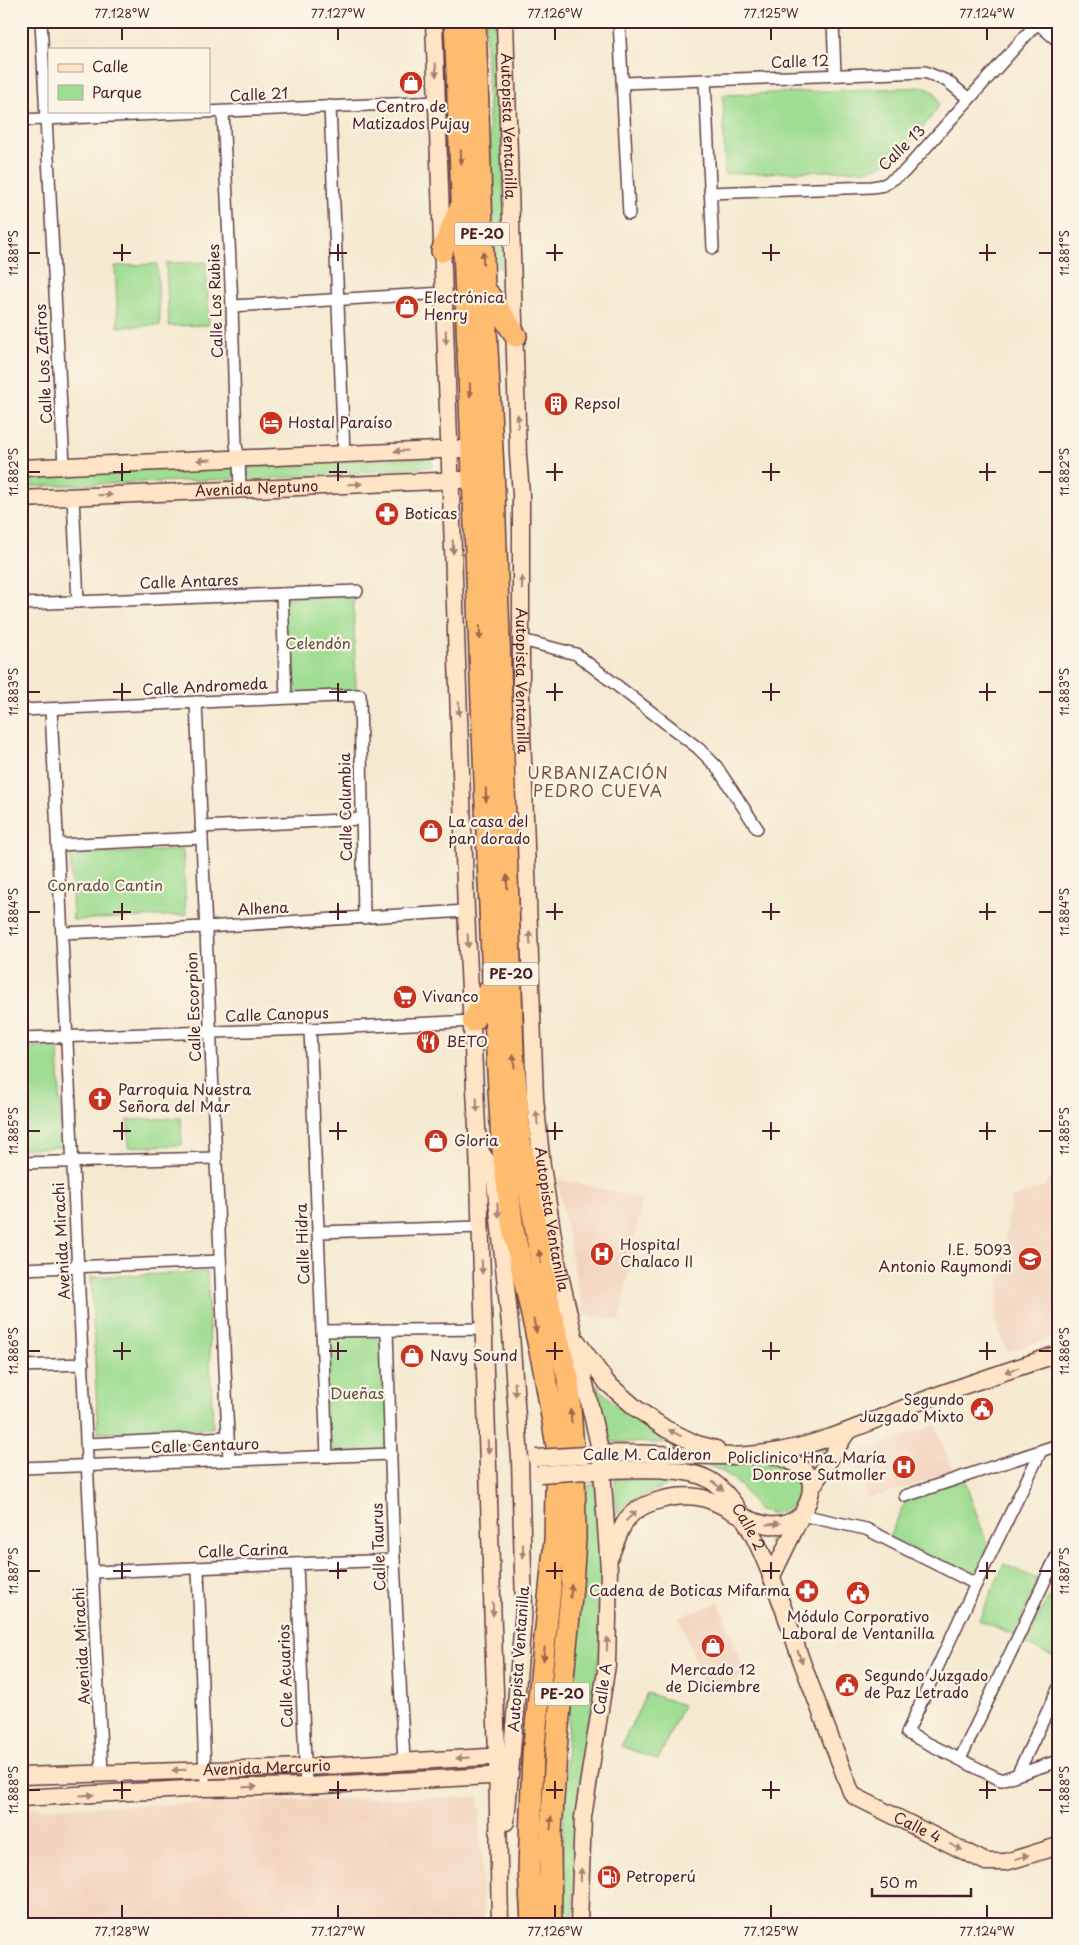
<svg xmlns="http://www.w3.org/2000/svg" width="1079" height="1945" font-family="'Playpen Sans',sans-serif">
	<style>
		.built { fill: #f3d4bf }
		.green { fill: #9fdd92; stroke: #747e5e }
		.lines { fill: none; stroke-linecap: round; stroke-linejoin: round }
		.street-casing { stroke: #643d44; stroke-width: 14 }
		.secondary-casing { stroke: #643d44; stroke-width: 19 }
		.highway-casing { stroke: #643d44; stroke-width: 24 }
		.street { stroke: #fff; stroke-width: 11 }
		.secondary { stroke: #ffe4c6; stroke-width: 16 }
		.highway { stroke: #febc70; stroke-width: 21 }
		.secondary-bridge-casing { stroke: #643d44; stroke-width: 19; stroke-linecap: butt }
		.secondary-bridge { stroke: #ffe4c6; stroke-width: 16 }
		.oneway { fill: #a48278 }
		.oneway2 { fill: #9b664a }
		.ticks { fill: none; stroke: #4a1f2b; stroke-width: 2 }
		.labels { text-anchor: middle; stroke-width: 4.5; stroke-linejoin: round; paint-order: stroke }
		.shield { fill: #fcf5e5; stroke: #7f5f63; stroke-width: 1 }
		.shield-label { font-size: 14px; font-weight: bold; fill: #4a1f2b }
		.street-label { font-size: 15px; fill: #4a1f2b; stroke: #fcf5e5 }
		.poi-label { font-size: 15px; fill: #4a1f2b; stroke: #fcf5e5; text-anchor: start }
		.park-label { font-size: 15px; fill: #5f4e45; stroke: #fcf5e5 }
		.neighbourhood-label { font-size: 16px; letter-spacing: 1px; fill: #7c4f41; stroke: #fcf5e5 }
		.neatline { fill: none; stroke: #4a1f2b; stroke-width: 2 }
		.ticks-label { font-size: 12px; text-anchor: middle; fill: #4a1f2b }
	</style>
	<rect width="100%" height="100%" fill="#fcf5e5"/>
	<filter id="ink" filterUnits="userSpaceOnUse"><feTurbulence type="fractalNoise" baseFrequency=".02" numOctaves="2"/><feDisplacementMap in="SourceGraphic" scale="10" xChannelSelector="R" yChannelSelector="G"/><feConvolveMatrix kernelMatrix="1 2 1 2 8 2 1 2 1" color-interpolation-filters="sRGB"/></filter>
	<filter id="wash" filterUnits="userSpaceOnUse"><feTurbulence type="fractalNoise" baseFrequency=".0096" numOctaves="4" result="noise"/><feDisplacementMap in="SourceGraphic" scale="20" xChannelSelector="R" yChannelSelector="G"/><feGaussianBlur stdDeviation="1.12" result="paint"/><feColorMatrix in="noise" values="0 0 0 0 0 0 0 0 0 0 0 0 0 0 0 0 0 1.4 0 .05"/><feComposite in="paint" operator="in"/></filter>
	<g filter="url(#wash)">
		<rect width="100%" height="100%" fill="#f5ead1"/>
		<g class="built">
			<polygon points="1058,1172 1058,1336 1007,1352 995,1320 1011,1198 1043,1186"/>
			<polygon points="557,1179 642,1198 620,1321 583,1314"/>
			<polygon points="936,1425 953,1473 868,1499 854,1461 861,1451"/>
			<polygon points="719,1603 746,1676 706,1690 679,1617"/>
			<polygon points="479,1797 484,1924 21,1924 21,1809 281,1800"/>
		</g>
		<g class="green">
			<polygon points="485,21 496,21 508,288 495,256"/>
			<path d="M926,87l10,7 3,11 -3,6c-20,23 -39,55 -71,59l-140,4 -2,-79z"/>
			<polygon points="206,262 209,325 169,326 166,263"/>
			<polygon points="157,264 160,325 118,327 115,266"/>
			<path d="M430,457l2,10 -180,13c-5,-5 -5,-8 -2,-14z"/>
			<polygon points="230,465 235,474 234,479 21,487 21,473"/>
			<polygon points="353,595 356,691 284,693 280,598"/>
			<polygon points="183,850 186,915 73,920 70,855"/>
			<polygon points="58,1046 62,1147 21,1149 21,1048"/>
			<polygon points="181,1118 182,1145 129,1147 128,1120"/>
			<polygon points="207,1272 213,1428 98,1433 91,1277"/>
			<polygon points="387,1334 391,1454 327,1452 322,1336"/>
			<polygon points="596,1385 622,1411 663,1440 663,1443 609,1442"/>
			<polygon points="828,1446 817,1469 805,1453"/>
			<path d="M694,1461l87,3c7,4 14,9 18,16 7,16 -11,33 -27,33 -5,0 -10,-3 -15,-4 -19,-30 -29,-38 -63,-48z"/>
			<polygon points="615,1479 642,1479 666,1481 667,1486 632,1500 616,1515"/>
			<polygon points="964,1479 989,1549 974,1580 889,1537 908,1496"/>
			<path d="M596,1484c4,46 8,94 6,140 -3,49 -14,96 -20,144 -6,52 -7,104 -9,156h-10c-1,-65 0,-130 5,-194 6,-81 14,-162 17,-243z"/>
			<polygon points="766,1533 784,1533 773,1554"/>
			<polygon points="1004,1564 1039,1580 1014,1635 979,1620"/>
			<polygon points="1054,1586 1058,1587 1058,1659 1026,1644"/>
			<polygon points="647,1693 683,1705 658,1760 621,1746"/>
		</g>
	</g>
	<g filter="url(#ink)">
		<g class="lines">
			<g class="street-casing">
				<g id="street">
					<polyline points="41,21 64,466"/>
					<polyline points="619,21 629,214"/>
					<polyline points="833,21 835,75"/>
					<polyline points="1035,21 1058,41"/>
					<polyline points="705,81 713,248"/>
					<polyline points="623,83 925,72 947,81 969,99"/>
					<polyline points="330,106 344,454"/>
					<polyline points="223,112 232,306 236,445 239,458 240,490"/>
					<polyline points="21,120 438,102"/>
					<polyline points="710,193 872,187 884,185 904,172 1037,23"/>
					<polyline points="232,306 444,293"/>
					<polyline points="73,497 78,602"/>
					<polyline points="282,594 286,698"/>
					<polyline points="21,604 357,591"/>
					<polyline points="522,640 576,654 698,748 716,766 757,828"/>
					<polyline points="196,702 229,1460"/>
					<polyline points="51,709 102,1772"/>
					<polyline points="21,710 360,695 364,918"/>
					<polyline points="201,827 361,819"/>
					<polyline points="58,845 202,838"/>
					<polyline points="62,933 205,927 466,911"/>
					<polyline points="310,1029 327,1457"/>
					<polyline points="21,1038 310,1029 473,1021"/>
					<polyline points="21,1163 215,1158"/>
					<polyline points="318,1232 481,1227"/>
					<polyline points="21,1269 220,1261"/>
					<polyline points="387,1330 394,1560 404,1762"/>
					<polyline points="322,1331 484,1329"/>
					<polyline points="21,1366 83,1364"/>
					<polyline points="87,1444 228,1437"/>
					<polyline points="1041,1451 976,1584 907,1733 1001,1780 1058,1761"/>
					<polyline points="21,1468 391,1454"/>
					<polyline points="905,1496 1058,1445"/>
					<polyline points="801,1515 866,1529 976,1584"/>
					<polyline points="297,1564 306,1786"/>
					<polyline points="198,1568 205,1776"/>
					<polyline points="93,1572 394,1560"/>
					<polyline points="960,1759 1058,1553"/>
					<polyline points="1017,1775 1058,1689"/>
				</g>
			</g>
			<g class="secondary-casing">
				<g id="secondary">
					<polyline points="434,21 466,911 478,1148 497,1756 500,1924"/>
					<path id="s1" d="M505,21l13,434 3,39v210l14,394 7,68 15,96 44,192 8,116 -2,95 -24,152 -4,107"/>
					<polyline points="21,468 461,449"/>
					<path id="s2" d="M21,499l440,-19"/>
					<polyline points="478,1148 494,1171 511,1334 520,1459 524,1608 506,1822"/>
					<polyline points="577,1341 607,1383 637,1409 666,1429 697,1444 716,1449"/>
					<path d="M592,1454c58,-4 117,7 175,-1 60,-8 113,-37 168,-57 41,-15 82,-28 123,-42"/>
					<path d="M770,1454c25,7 50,16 38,48l-37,76"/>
					<path id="s3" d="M592,1471c28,-2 93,-5 116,8 46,25 77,137 95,186 16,42 32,85 48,127l3,4 132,66h20l52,-16"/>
					<polyline points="811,1489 847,1432"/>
					<path d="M610,1557c5,-13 10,-28 17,-38 7,-9 20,-15 30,-18 17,-5 35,-7 52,-1 30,11 61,41 92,15"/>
					<path id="s4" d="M21,1776l285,-9 201,-11"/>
					<polyline points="21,1798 205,1788 306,1786 508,1775"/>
				</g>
			</g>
			<g class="highway-casing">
				<g id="highway">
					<polyline points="455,21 493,983 502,1142 507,1183 513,1229 544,1369 557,1446 555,1540 533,1755 529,1869 532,1924"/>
					<polyline points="475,21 484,288 494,490 513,1051 520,1140 550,1310 568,1378 574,1465 575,1538 572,1586 557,1737 550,1848 551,1924"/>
					<polyline points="442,251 460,208"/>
					<polyline points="485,289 516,336"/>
					<polyline points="473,1021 493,984"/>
				</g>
			</g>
			<use href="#street" class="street"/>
			<use href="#secondary" class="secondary"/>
			<use href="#highway" class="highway"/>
			<g class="secondary-bridge-casing">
				<g id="secondary-bridge">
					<polyline points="536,1458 586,1455"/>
					<polyline points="540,1474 588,1471"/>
				</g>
			</g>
			<use href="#secondary-bridge" class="secondary-bridge"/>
		</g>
		<defs><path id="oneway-solid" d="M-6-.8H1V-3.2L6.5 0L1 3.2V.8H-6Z" transform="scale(1.25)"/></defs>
		<g class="oneway">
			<use href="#oneway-solid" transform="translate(436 70) rotate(87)"/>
			<use href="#oneway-solid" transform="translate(446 337) rotate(88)"/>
			<use href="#oneway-solid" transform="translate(518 421) rotate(-92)"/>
			<use href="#oneway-solid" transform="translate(401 451) rotate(177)"/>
			<use href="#oneway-solid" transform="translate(204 460) rotate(177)"/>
			<use href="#oneway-solid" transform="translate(355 484) rotate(-2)"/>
			<use href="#oneway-solid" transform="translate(105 495) rotate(-2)"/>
			<use href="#oneway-solid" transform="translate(453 547) rotate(88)"/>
			<use href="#oneway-solid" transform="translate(522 583) rotate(-90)"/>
			<use href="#oneway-solid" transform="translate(459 709) rotate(88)"/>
			<use href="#oneway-solid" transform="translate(530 938) rotate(-93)"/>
			<use href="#oneway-solid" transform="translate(468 941) rotate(87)"/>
			<use href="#oneway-solid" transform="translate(477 1105) rotate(87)"/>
			<use href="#oneway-solid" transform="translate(537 1118) rotate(-96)"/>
			<use href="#oneway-solid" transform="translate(498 1210) rotate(84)"/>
			<use href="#oneway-solid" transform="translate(482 1267) rotate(88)"/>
			<use href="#oneway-solid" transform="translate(1012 1370) rotate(161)"/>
			<use href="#oneway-solid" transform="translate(515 1389) rotate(86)"/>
			<use href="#oneway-solid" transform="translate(675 1433) rotate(-154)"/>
			<use href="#oneway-solid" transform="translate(488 1447) rotate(88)"/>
			<use href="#oneway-solid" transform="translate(718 1486) rotate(38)"/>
			<use href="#oneway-solid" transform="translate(631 1516) rotate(-44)"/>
			<use href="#oneway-solid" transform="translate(773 1524) rotate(-3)"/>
			<use href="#oneway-solid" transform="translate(523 1551) rotate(89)"/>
			<use href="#oneway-solid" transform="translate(493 1609) rotate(88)"/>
			<use href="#oneway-solid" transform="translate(607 1644) rotate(-89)"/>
			<use href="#oneway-solid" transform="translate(800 1657) rotate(70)"/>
			<use href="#oneway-solid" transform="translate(463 1758) rotate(177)"/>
			<use href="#oneway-solid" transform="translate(179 1770) rotate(178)"/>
			<use href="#oneway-solid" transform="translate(250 1787) rotate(-1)"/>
			<use href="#oneway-solid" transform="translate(87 1795) rotate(-3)"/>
			<use href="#oneway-solid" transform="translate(956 1847) rotate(26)"/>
			<use href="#oneway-solid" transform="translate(1022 1857) rotate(-17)"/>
			<use href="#oneway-solid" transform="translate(581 1875) rotate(-88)"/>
		</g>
		<g class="oneway2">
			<use href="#oneway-solid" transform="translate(461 157) rotate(88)"/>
			<use href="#oneway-solid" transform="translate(483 258) rotate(-92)"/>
			<use href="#oneway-solid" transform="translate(470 390) rotate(88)"/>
			<use href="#oneway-solid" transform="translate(480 633) rotate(88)"/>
			<use href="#oneway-solid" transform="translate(486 795) rotate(88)"/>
			<use href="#oneway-solid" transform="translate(507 882) rotate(-92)"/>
			<use href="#oneway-solid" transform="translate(514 1061) rotate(-94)"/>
			<use href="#oneway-solid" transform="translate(540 1257) rotate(-100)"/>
			<use href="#oneway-solid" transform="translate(535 1326) rotate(78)"/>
			<use href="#oneway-solid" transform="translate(571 1416) rotate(-94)"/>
			<use href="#oneway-solid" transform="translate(571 1591) rotate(-85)"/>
			<use href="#oneway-solid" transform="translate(544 1654) rotate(96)"/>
			<use href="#oneway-solid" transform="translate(551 1823) rotate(-86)"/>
		</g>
	</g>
	<path class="ticks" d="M122,28v12M338,28v12M555,28v12M771,28v12M987,28v12M122,244v17M338,244v17M555,244v17M771,244v17M987,244v17M28,253h12M113,253h18M329,253h18M546,253h17M762,253h18M979,253h17M1039,253h13M122,463v18M338,463v18M555,463v18M771,463v18M987,463v18M28,472h12M113,472h18M329,472h18M546,472h17M762,472h18M979,472h17M1039,472h13M122,683v18M338,683v18M555,683v18M771,683v18M987,683v18M28,692h12M113,692h18M329,692h18M546,692h17M762,692h18M979,692h17M1039,692h13M122,903v17M338,903v17M555,903v17M771,903v17M987,903v17M28,912h12M113,912h18M329,912h18M546,912h17M762,912h18M979,912h17M1039,912h13M122,1122v18M338,1122v18M555,1122v18M771,1122v18M987,1122v18M28,1131h12M113,1131h18M329,1131h18M546,1131h17M762,1131h18M979,1131h17M1039,1131h13M122,1342v18M338,1342v18M555,1342v18M771,1342v18M987,1342v18M28,1351h12M113,1351h18M329,1351h18M546,1351h17M762,1351h18M979,1351h17M1039,1351h13M122,1562v17M338,1562v17M555,1562v17M771,1562v17M987,1562v17M28,1571h12M113,1571h18M329,1571h18M546,1571h17M762,1571h18M979,1571h17M1039,1571h13M122,1781v18M338,1781v18M555,1781v18M771,1781v18M987,1781v18M28,1790h12M113,1790h18M329,1790h18M546,1790h17M762,1790h18M979,1790h17M1039,1790h13M122,1905v13M338,1905v13M555,1905v13M771,1905v13M987,1905v13"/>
	<defs>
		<g id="shop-disc" transform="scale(1.25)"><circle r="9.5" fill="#c8321e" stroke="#fcf5e5"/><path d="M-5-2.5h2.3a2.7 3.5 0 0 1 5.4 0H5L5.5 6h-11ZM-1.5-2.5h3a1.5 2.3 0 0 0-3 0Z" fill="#fff"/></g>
		<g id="building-disc" transform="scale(1.25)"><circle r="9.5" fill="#c8321e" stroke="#fcf5e5"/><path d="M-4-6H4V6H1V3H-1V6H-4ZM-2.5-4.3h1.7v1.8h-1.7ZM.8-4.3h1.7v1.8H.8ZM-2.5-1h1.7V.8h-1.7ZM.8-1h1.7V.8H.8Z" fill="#fff"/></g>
		<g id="hotel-disc" transform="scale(1.25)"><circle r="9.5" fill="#c8321e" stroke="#fcf5e5"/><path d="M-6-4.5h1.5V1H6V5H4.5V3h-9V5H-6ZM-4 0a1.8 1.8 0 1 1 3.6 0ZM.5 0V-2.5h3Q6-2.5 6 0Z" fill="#fff"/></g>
		<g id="pharmacy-disc" transform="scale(1.25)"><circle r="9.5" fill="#c8321e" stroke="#fcf5e5"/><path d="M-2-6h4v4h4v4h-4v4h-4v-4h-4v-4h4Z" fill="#fff"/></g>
		<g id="supermarket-disc" transform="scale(1.25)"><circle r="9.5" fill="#c8321e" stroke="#fcf5e5"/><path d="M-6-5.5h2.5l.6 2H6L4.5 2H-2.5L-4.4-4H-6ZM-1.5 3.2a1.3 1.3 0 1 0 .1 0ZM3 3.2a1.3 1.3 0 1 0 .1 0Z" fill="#fff"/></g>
		<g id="restaurant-disc" transform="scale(1.25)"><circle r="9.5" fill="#c8321e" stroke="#fcf5e5"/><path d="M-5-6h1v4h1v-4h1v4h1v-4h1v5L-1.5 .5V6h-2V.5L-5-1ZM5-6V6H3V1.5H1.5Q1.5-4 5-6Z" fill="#fff"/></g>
		<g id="church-disc" transform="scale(1.25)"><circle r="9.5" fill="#c8321e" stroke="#fcf5e5"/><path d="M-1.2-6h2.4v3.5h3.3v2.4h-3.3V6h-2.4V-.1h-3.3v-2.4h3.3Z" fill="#fff"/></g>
		<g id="hospital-disc" transform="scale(1.25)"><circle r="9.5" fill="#c8321e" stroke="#fcf5e5"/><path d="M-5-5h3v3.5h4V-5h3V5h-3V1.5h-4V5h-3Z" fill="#fff"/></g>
		<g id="school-disc" transform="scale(1.25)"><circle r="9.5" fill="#c8321e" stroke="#fcf5e5"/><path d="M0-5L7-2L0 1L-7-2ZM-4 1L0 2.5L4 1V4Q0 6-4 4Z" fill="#fff"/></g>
		<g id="civic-disc" transform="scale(1.25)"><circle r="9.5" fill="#c8321e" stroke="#fcf5e5"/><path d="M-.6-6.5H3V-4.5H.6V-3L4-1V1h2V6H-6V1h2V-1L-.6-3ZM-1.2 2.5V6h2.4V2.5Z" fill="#fff"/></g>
		<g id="fuel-disc" transform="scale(1.25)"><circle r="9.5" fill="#c8321e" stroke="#fcf5e5"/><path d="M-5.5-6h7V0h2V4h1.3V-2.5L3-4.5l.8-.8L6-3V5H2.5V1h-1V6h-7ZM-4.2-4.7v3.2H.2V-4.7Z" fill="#fff"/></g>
	</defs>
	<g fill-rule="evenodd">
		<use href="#shop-disc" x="411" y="83"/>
		<use href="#shop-disc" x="407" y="307"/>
		<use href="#building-disc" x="556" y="404"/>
		<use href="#hotel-disc" x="271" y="423"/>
		<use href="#pharmacy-disc" x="387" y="514"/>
		<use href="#shop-disc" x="431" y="831"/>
		<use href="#supermarket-disc" x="405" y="997"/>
		<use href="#restaurant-disc" x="428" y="1042"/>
		<use href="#church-disc" x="100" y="1099"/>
		<use href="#shop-disc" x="436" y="1141"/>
		<use href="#hospital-disc" x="602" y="1254"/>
		<use href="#school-disc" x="1030" y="1259"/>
		<use href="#shop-disc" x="412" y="1356"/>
		<use href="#civic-disc" x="982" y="1409"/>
		<use href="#hospital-disc" x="904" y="1467"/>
		<use href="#pharmacy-disc" x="807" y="1591"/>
		<use href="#civic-disc" x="858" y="1593"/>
		<use href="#shop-disc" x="713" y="1646"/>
		<use href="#civic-disc" x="847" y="1685"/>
		<use href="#fuel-disc" x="609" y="1877"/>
	</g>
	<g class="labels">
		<g class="shield">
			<rect x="454.5" y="222.5" width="55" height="23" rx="4"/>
			<rect x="483.5" y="962.5" width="55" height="23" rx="4"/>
			<rect x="534.5" y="1682.5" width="55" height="23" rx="4"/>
		</g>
		<g class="shield-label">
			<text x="482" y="239">PE-20</text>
			<text x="511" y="979">PE-20</text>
			<text x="562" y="1699">PE-20</text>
		</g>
		<g class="street-label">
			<text transform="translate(800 62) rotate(-2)" y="5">Calle 12</text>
			<text transform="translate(259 95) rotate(-3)" y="5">Calle 21</text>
			<text dy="5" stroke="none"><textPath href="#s1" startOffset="105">Autopista Ventanilla</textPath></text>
			<text transform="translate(902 148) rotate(-44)" y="5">Calle 13</text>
			<text transform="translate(216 301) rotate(-92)" y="5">Calle Los Rubies</text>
			<text transform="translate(44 364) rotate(-93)" y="5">Calle Los Zafiros</text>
			<text dy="5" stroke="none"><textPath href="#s2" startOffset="236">Avenida Neptuno</textPath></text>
			<text transform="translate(189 582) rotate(-2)" y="5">Calle Antares</text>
			<text dy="5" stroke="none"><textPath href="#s1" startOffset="660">Autopista Ventanilla</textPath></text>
			<text transform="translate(205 687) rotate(-3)" y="5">Calle Andromeda</text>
			<text transform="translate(346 807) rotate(-91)" y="5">Calle Columbia</text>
			<text transform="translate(263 909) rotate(-3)" y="5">Alhena</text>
			<text transform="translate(194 1007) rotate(-92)" y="5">Calle Escorpion</text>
			<text transform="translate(277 1015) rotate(-2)" y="5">Calle Canopus</text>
			<text dy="5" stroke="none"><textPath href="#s1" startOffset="1200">Autopista Ventanilla</textPath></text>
			<text transform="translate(62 1241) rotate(-93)" y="5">Avenida Mirachi</text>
			<text transform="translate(303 1244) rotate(-92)" y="5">Calle Hidra</text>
			<text transform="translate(205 1446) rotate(-2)" y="5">Calle Centauro</text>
			<text x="647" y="1460">Calle M. Calderon</text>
			<text dy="5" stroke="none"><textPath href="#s3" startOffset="181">Calle 2</textPath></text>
			<text transform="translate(379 1547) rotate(-92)" y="5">Calle Taurus</text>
			<text transform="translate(243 1551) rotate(-2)" y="5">Calle Carina</text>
			<text transform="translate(82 1646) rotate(-93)" y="5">Avenida Mirachi</text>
			<text transform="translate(519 1659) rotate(-86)" y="5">Autopista Ventanilla</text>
			<text transform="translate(286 1676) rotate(-92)" y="5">Calle Acuarios</text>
			<text transform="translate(603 1689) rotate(-82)" y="5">Calle A</text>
			<text dy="5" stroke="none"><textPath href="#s4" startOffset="246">Avenida Mercurio</textPath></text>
			<text dy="5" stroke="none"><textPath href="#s3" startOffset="541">Calle 4</textPath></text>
		</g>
		<g class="poi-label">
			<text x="411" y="112" text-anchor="middle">Centro de<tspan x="411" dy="17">Matizados Pujay</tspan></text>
			<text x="424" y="303">Electrónica<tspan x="424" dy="17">Henry</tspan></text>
			<text x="574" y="409">Repsol</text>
			<text x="288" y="428">Hostal Paraíso</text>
			<text x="404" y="519">Boticas</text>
			<text x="448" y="827">La casa del<tspan x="448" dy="17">pan dorado</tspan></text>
			<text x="422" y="1002">Vivanco</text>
			<text x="446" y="1047">BETO</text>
			<text x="118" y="1095">Parroquia Nuestra<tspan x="118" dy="17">Señora del Mar</tspan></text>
			<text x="454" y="1146">Gloria</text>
			<text x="620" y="1250">Hospital<tspan x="620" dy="17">Chalaco II</tspan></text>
			<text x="1012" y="1255" text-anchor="end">I.E. 5093<tspan x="1012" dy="17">Antonio Raymondi</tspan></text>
			<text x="430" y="1361">Navy Sound</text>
			<text x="964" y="1405" text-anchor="end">Segundo<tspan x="964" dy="17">Juzgado Mixto</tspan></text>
			<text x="886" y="1463" text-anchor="end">Policlinico Hna. María<tspan x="886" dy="17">Donrose Sutmoller</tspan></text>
			<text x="790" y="1596" text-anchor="end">Cadena de Boticas Mifarma</text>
			<text x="858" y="1622" text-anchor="middle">Módulo Corporativo<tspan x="858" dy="17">Laboral de Ventanilla</tspan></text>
			<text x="713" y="1675" text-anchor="middle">Mercado 12<tspan x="713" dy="17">de Diciembre</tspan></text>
			<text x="864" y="1681">Segundo Juzgado<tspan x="864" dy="17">de Paz Letrado</tspan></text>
			<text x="626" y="1882">Petroperú</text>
		</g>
		<g class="park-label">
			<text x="318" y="649">Celendón</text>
			<text x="105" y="891">Conrado Cantin</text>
			<text x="357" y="1399">Dueñas</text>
		</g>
		<g class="neighbourhood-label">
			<text x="598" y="779">URBANIZACIÓN<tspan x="598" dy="18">PEDRO CUEVA</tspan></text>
		</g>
	</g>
	<rect width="1079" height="1945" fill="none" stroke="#fcf5e5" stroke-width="55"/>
	<rect x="48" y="48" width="162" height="65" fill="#fcf5e5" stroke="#b59f9b"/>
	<rect x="58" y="64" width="25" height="8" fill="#ffe4c6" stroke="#b59f9b"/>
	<text x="92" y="72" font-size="15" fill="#4a1f2b">Calle</text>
	<rect x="58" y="85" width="25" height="15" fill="#9fdd92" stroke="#b59f9b"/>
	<text x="92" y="98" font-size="15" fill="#4a1f2b">Parque</text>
	<path d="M872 1888v8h99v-8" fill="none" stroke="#4a1f2b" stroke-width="2.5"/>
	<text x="879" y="1888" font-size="15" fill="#4a1f2b" stroke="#fcf5e5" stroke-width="4" paint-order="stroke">50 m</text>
	<rect x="28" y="28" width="1024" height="1890" class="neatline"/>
	<g class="ticks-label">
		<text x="122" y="18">77.128°W</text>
		<text x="338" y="18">77.127°W</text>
		<text x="555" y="18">77.126°W</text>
		<text x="771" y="18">77.125°W</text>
		<text x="987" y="18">77.124°W</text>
		<text transform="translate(14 253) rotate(-90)" y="4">11.881°S</text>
		<text transform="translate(1065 253) rotate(-90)" y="4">11.881°S</text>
		<text transform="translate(14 472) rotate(-90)" y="4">11.882°S</text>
		<text transform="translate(1065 472) rotate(-90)" y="4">11.882°S</text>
		<text transform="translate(14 692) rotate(-90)" y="4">11.883°S</text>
		<text transform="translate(1065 692) rotate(-90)" y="4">11.883°S</text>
		<text transform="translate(14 912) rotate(-90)" y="4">11.884°S</text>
		<text transform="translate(1065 912) rotate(-90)" y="4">11.884°S</text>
		<text transform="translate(14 1131) rotate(-90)" y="4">11.885°S</text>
		<text transform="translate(1065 1131) rotate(-90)" y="4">11.885°S</text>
		<text transform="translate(14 1351) rotate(-90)" y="4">11.886°S</text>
		<text transform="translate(1065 1351) rotate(-90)" y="4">11.886°S</text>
		<text transform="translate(14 1571) rotate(-90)" y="4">11.887°S</text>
		<text transform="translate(1065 1571) rotate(-90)" y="4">11.887°S</text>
		<text transform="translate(14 1790) rotate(-90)" y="4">11.888°S</text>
		<text transform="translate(1065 1790) rotate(-90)" y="4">11.888°S</text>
		<text x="122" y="1936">77.128°W</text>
		<text x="338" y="1936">77.127°W</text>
		<text x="555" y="1936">77.126°W</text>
		<text x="771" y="1936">77.125°W</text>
		<text x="987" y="1936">77.124°W</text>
	</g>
</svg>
